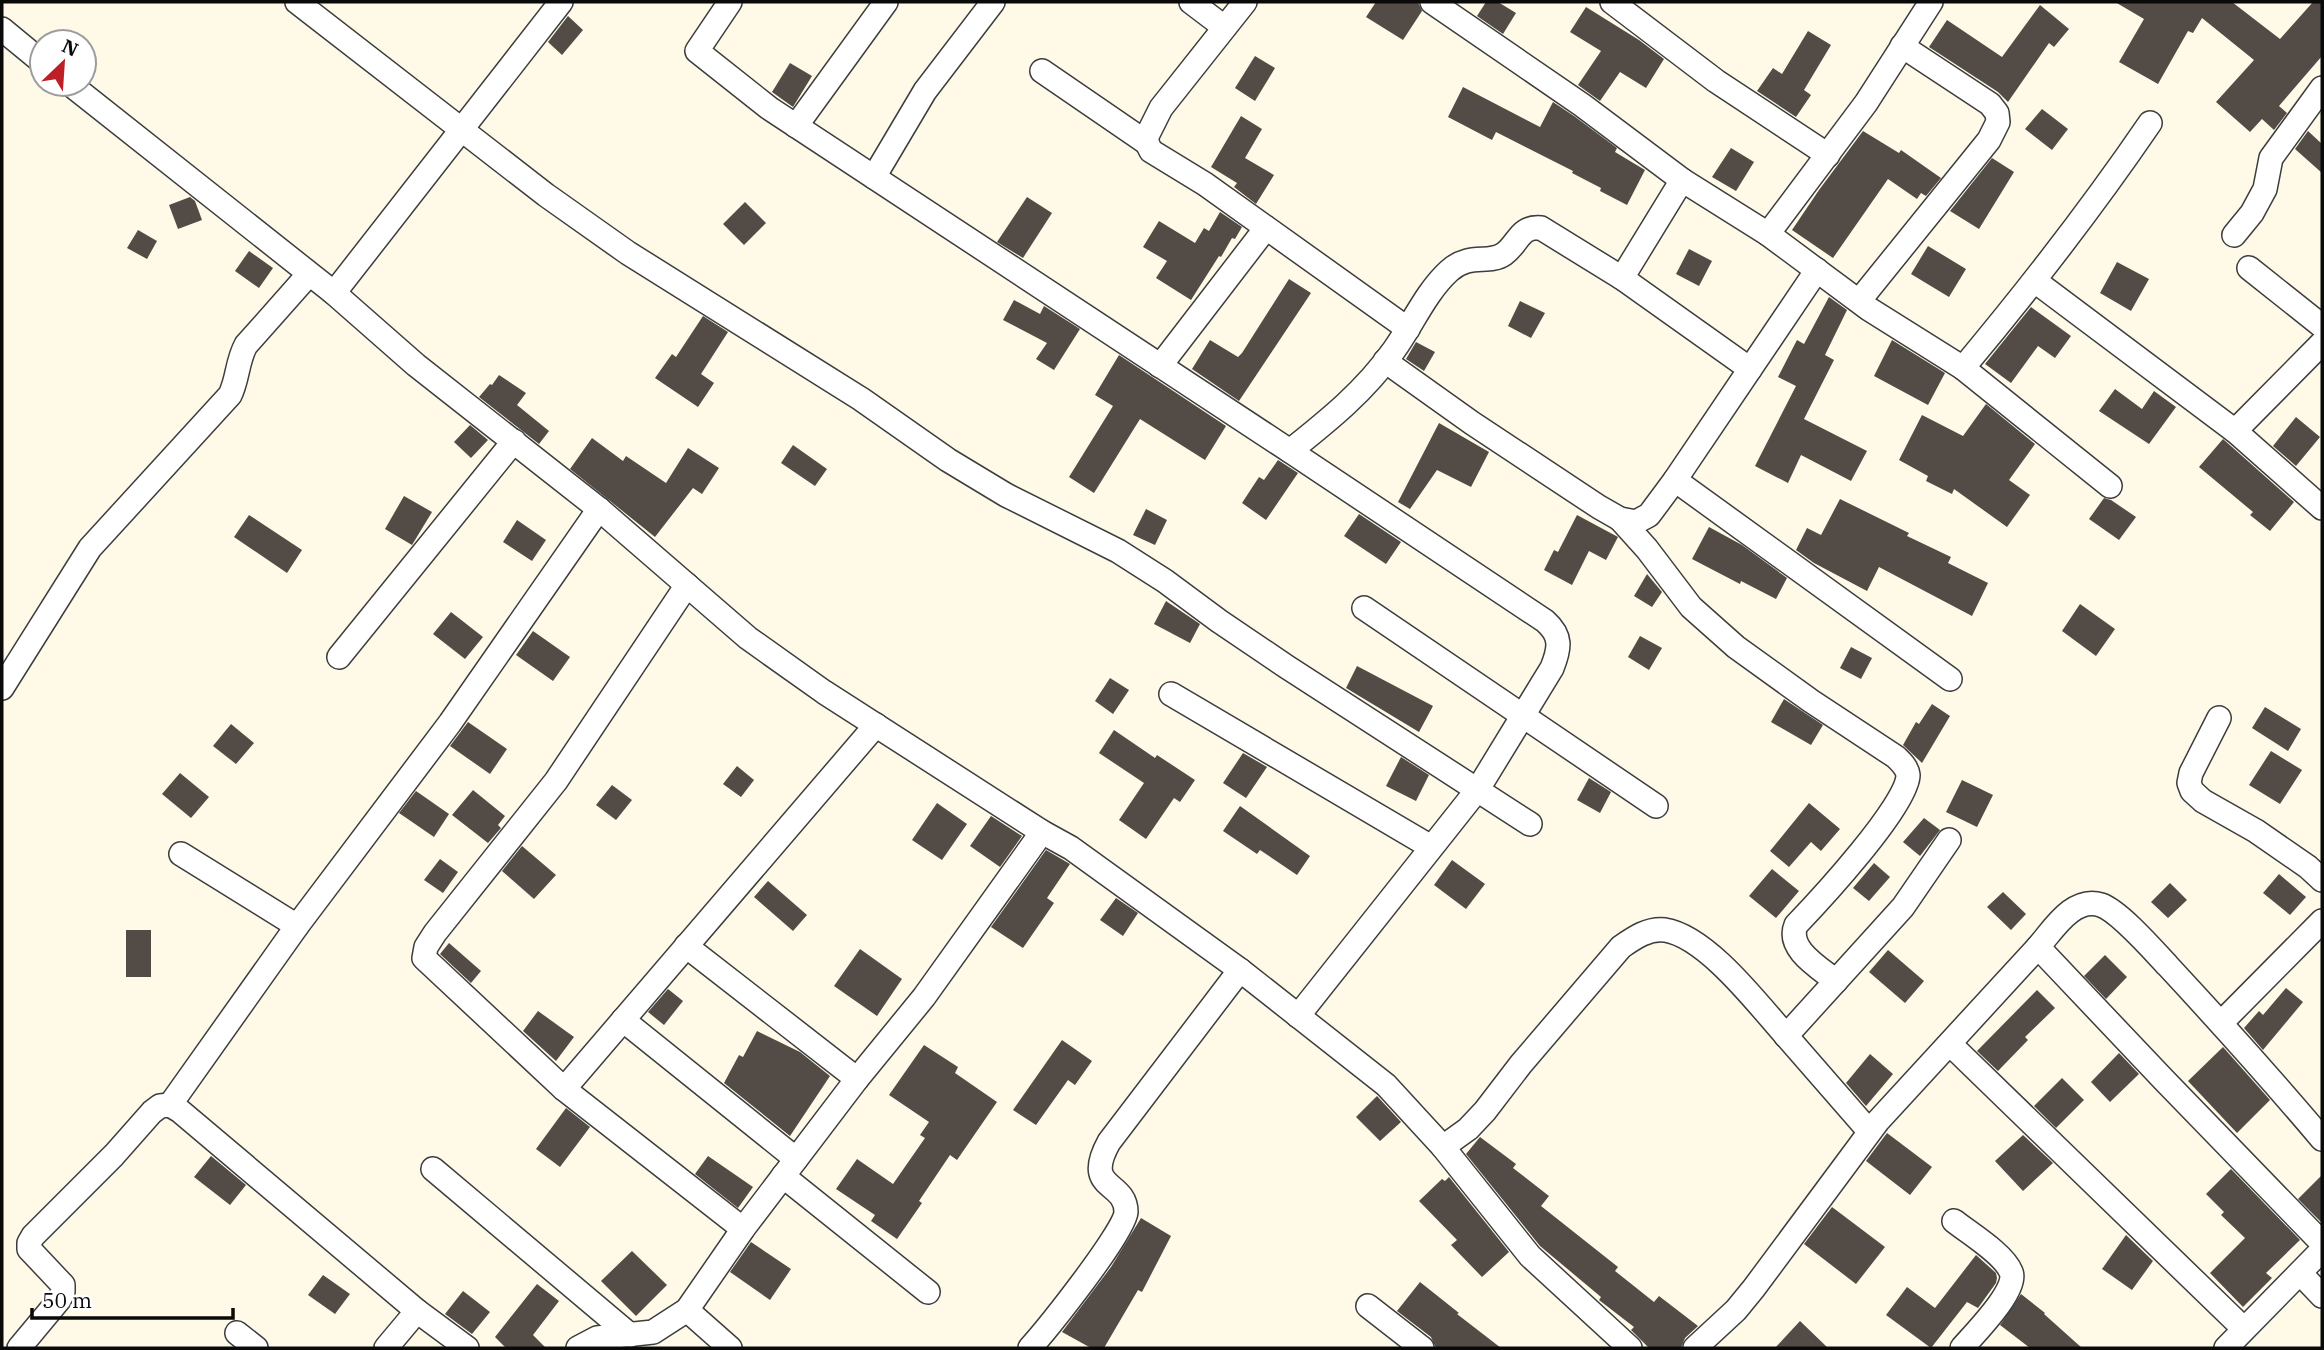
<svg xmlns="http://www.w3.org/2000/svg" width="2324" height="1350" font-family="'IBM Plex Serif',serif">
	<style>
		.building { fill: #534b46 }
		.lines { fill: none; stroke-linecap: round; stroke-linejoin: round }
		.minor-casing { stroke: #3d3d3d; stroke-width: 26 }
		.minor { stroke: #fff; stroke-width: 23 }
	</style>
	<rect width="100%" height="100%" fill="#fffae7"/>
	<g class="building">
		<polygon points="1376,2 1418,2 1422,11 1403,40 1366,17"/>
		<polygon points="1486,2 1498,2 1516,13 1503,34 1477,16"/>
		<polygon points="2115,2 2232,2 2280,39 2313,2 2322,2 2322,56 2279,106 2287,113 2274,130 2262,119 2250,132 2216,102 2254,60 2202,18 2193,33 2188,31 2158,84 2119,62 2144,19"/>
		<polygon points="2040,5 2069,29 2054,47 2049,43 2008,102 1998,92 1929,47 1947,20 2002,57"/>
		<polygon points="1586,7 1639,40 1664,59 1646,88 1620,72 1600,101 1578,85 1601,51 1570,32"/>
		<polygon points="568,16 583,30 562,55 548,42"/>
		<polygon points="1808,31 1831,45 1804,90 1811,95 1796,117 1757,91 1773,68 1782,74"/>
		<polygon points="1255,56 1275,68 1255,101 1235,88"/>
		<polygon points="790,63 812,76 793,107 772,92"/>
		<polygon points="1463,87 1540,127 1553,102 1574,116 1617,148 1615,152 1645,170 1627,205 1600,191 1601,188 1572,173 1573,171 1496,132 1492,140 1448,117"/>
		<polygon points="2042,109 2068,129 2052,150 2025,129"/>
		<polygon points="1241,116 1262,129 1245,158 1274,175 1256,204 1234,187 1237,183 1211,167"/>
		<polygon points="1863,131 1899,153 1901,150 1941,178 1926,196 1921,193 1917,199 1888,179 1833,258 1792,230 1819,190"/>
		<polygon points="2308,131 2322,144 2322,173 2295,149"/>
		<polygon points="1731,148 1754,162 1736,191 1712,177"/>
		<polygon points="1992,158 2014,172 1979,229 1950,211"/>
		<polygon points="190,197 195,201 202,220 178,229 169,205"/>
		<polygon points="1027,197 1052,213 1023,258 997,242"/>
		<polygon points="745,202 766,223 744,245 723,224"/>
		<polygon points="1220,212 1242,227 1235,239 1232,238 1221,257 1219,256 1191,300 1156,278 1167,261 1143,247 1159,221 1195,243 1204,228 1209,231"/>
		<polygon points="138,230 157,241 147,259 127,248"/>
		<polygon points="1928,246 1966,269 1949,297 1911,274"/>
		<polygon points="1689,249 1712,261 1699,286 1676,274"/>
		<polygon points="249,251 273,268 259,288 235,271"/>
		<polygon points="2117,262 2149,279 2131,311 2100,293"/>
		<polygon points="1289,279 1311,293 1239,401 1192,369 1210,340 1238,357 1242,353"/>
		<polygon points="1829,297 1847,310 1825,355 1834,360 1804,419 1867,451 1851,481 1801,455 1788,483 1755,466 1796,386 1778,377 1797,340 1804,344"/>
		<polygon points="1014,300 1040,314 1044,306 1080,329 1054,370 1036,359 1047,343 1003,320"/>
		<polygon points="1520,301 1545,313 1531,338 1508,326"/>
		<polygon points="2031,307 2071,336 2055,358 2038,346 2011,383 1985,364"/>
		<polygon points="703,316 728,332 701,374 714,383 698,407 655,378 672,354 676,357"/>
		<polygon points="1892,340 1945,373 1928,405 1874,376"/>
		<polygon points="1416,342 1435,352 1424,371 1406,359"/>
		<polygon points="1119,355 1226,426 1205,460 1140,419 1094,493 1069,477 1113,406 1095,395"/>
		<polygon points="499,375 526,393 517,405 549,431 539,444 479,397 490,384 492,385"/>
		<polygon points="2115,389 2142,409 2154,391 2176,407 2149,444 2099,411"/>
		<polygon points="1986,404 2035,444 2009,480 2030,495 2007,527 1954,489 1952,494 1926,481 1928,476 1899,460 1922,415 1963,436"/>
		<polygon points="2296,417 2320,437 2296,466 2273,446"/>
		<polygon points="1439,423 1489,452 1471,487 1437,470 1410,509 1398,502"/>
		<polygon points="470,425 488,440 471,458 454,442"/>
		<polygon points="592,438 623,461 626,456 666,483 688,448 719,468 702,494 693,488 655,537 570,469"/>
		<polygon points="2223,439 2294,502 2270,531 2250,515 2253,512 2199,467"/>
		<polygon points="793,445 827,469 815,486 781,463"/>
		<polygon points="1278,460 1298,473 1266,520 1242,503 1259,477 1264,480"/>
		<polygon points="404,496 432,512 412,545 385,529"/>
		<polygon points="2104,498 2111,500 2136,517 2119,540 2089,519"/>
		<polygon points="1840,499 1909,533 1907,536 1951,557 1948,563 1988,583 1972,616 1879,567 1867,591 1814,563 1796,550 1807,528 1821,535"/>
		<polygon points="1146,509 1167,520 1155,545 1133,535"/>
		<polygon points="1359,514 1401,542 1386,564 1344,536"/>
		<polygon points="249,515 302,550 287,573 234,537"/>
		<polygon points="1577,515 1618,537 1606,560 1589,551 1572,585 1544,570 1554,550 1558,552"/>
		<polygon points="517,520 546,540 532,561 503,542"/>
		<polygon points="1709,527 1742,545 1787,578 1776,599 1741,581 1740,584 1692,559"/>
		<polygon points="1647,574 1662,592 1652,607 1634,596"/>
		<polygon points="1166,601 1200,624 1190,643 1154,624"/>
		<polygon points="2080,604 2115,629 2096,656 2062,631"/>
		<polygon points="451,612 483,637 465,659 433,634"/>
		<polygon points="533,631 570,657 553,681 516,655"/>
		<polygon points="1640,636 1662,648 1649,670 1628,657"/>
		<polygon points="1851,647 1872,658 1861,679 1840,668"/>
		<polygon points="1357,666 1433,706 1419,732 1346,688"/>
		<polygon points="1110,678 1129,690 1113,714 1095,701"/>
		<polygon points="1784,699 1823,725 1811,745 1771,722"/>
		<polygon points="1932,704 1950,716 1922,763 1903,745 1916,722 1919,724"/>
		<polygon points="2265,707 2301,729 2288,751 2252,728"/>
		<polygon points="468,722 507,749 490,774 450,746"/>
		<polygon points="231,724 254,743 236,764 213,746"/>
		<polygon points="1114,730 1155,758 1157,755 1195,780 1180,802 1174,798 1146,839 1119,820 1144,783 1099,753"/>
		<polygon points="2271,751 2302,770 2280,804 2249,785"/>
		<polygon points="1243,753 1267,767 1246,798 1223,783"/>
		<polygon points="1401,757 1429,775 1416,801 1386,786"/>
		<polygon points="737,766 754,780 741,797 723,784"/>
		<polygon points="180,773 209,797 191,818 162,794"/>
		<polygon points="1589,778 1611,792 1600,813 1577,800"/>
		<polygon points="1962,780 1993,795 1977,827 1946,812"/>
		<polygon points="612,785 632,800 616,820 596,805"/>
		<polygon points="473,790 505,816 498,825 501,828 488,843 452,815"/>
		<polygon points="416,791 449,814 434,837 399,813"/>
		<polygon points="937,803 967,824 942,860 912,840"/>
		<polygon points="1809,803 1840,829 1821,851 1811,842 1789,867 1770,851"/>
		<polygon points="1240,806 1310,856 1297,875 1260,850 1257,854 1223,831"/>
		<polygon points="991,816 1022,836 1000,867 970,846"/>
		<polygon points="1924,818 1940,830 1920,856 1903,842"/>
		<polygon points="522,846 556,875 534,899 502,871"/>
		<polygon points="1046,850 1070,864 1047,898 1054,903 1023,948 991,927"/>
		<polygon points="440,859 458,872 443,893 424,880"/>
		<polygon points="1452,860 1485,884 1466,909 1434,885"/>
		<polygon points="1874,863 1890,877 1869,901 1853,888"/>
		<polygon points="1772,869 1799,891 1776,918 1749,896"/>
		<polygon points="2279,874 2306,897 2290,915 2263,893"/>
		<polygon points="768,881 807,915 793,931 754,897"/>
		<polygon points="2170,883 2187,900 2168,918 2151,902"/>
		<polygon points="2003,892 2026,914 2011,930 1987,907"/>
		<polygon points="1116,898 1138,913 1123,936 1100,920"/>
		<rect x="126" y="930" width="25" height="47"/>
		<polygon points="449,943 481,971 471,983 440,954"/>
		<polygon points="860,949 902,979 877,1016 834,986"/>
		<polygon points="1888,950 1924,981 1905,1003 1869,972"/>
		<polygon points="2105,955 2127,977 2106,999 2084,976"/>
		<polygon points="2286,988 2303,1002 2263,1050 2244,1028 2259,1011 2263,1015"/>
		<polygon points="668,989 683,1001 664,1025 648,1012"/>
		<polygon points="2037,990 2055,1008 2025,1037 2028,1040 1998,1071 1977,1051"/>
		<polygon points="538,1011 574,1037 556,1061 523,1031"/>
		<polygon points="757,1031 800,1052 830,1076 790,1136 724,1083 739,1055 743,1057"/>
		<polygon points="1062,1040 1092,1061 1075,1085 1068,1080 1036,1125 1013,1110"/>
		<polygon points="924,1045 958,1067 955,1073 997,1102 957,1160 950,1155 919,1201 922,1203 897,1239 871,1221 875,1215 836,1189 857,1159 893,1184 925,1138 920,1135 929,1122 889,1095"/>
		<polygon points="2223,1047 2270,1100 2237,1133 2188,1081"/>
		<polygon points="2119,1053 2139,1074 2110,1102 2091,1082"/>
		<polygon points="1870,1054 1893,1074 1866,1106 1846,1083"/>
		<polygon points="2062,1078 2084,1100 2056,1128 2034,1106"/>
		<polygon points="1377,1096 1401,1122 1380,1141 1356,1117"/>
		<polygon points="566,1108 590,1127 560,1167 536,1149"/>
		<polygon points="1887,1133 1932,1167 1910,1195 1866,1161"/>
		<polygon points="2023,1135 2053,1163 2023,1191 1995,1161"/>
		<polygon points="1480,1137 1516,1164 1513,1168 1549,1196 1541,1206 1618,1267 1615,1271 1654,1302 1659,1296 1698,1326 1685,1338 1681,1348 1649,1348 1631,1330 1634,1327 1599,1300 1601,1297 1540,1246 1466,1154"/>
		<polygon points="211,1156 246,1185 230,1205 194,1177"/>
		<polygon points="708,1156 753,1187 738,1208 695,1174"/>
		<polygon points="2231,1169 2300,1240 2266,1273 2272,1278 2243,1307 2210,1273 2245,1238 2221,1215 2224,1212 2206,1194"/>
		<polygon points="2322,1175 2322,1223 2298,1199"/>
		<polygon points="1449,1177 1509,1252 1482,1277 1451,1245 1457,1240 1419,1201 1442,1179 1445,1181"/>
		<polygon points="1832,1207 1885,1247 1856,1284 1804,1244"/>
		<polygon points="1141,1218 1171,1236 1142,1292 1138,1290 1104,1348 1091,1348 1062,1332 1111,1267"/>
		<polygon points="2126,1235 2153,1261 2132,1290 2102,1269"/>
		<polygon points="751,1242 791,1269 770,1300 730,1272"/>
		<polygon points="632,1251 667,1285 636,1316 601,1281"/>
		<polygon points="1976,1255 1996,1273 1997,1278 1996,1283 1978,1308 1967,1302 1931,1348 1886,1315 1907,1287 1935,1308"/>
		<polygon points="323,1275 350,1294 335,1314 308,1295"/>
		<polygon points="1420,1282 1459,1313 1457,1314 1501,1348 1436,1348 1431,1337 1397,1311"/>
		<polygon points="537,1284 559,1301 533,1335 546,1348 506,1348 495,1337"/>
		<polygon points="463,1291 490,1312 472,1334 445,1314"/>
		<polygon points="2021,1294 2045,1313 2044,1314 2082,1348 2030,1348 2000,1325"/>
		<polygon points="1800,1321 1828,1348 1775,1348"/>
	</g>
	<g class="lines">
		<g class="minor-casing">
			<g id="minor">
				<polyline points="297,2 546,195 628,253 861,399 948,460 1006,495 1118,551 1165,581 1219,621 1287,667 1530,824"/>
				<polyline points="730,2 697,51 769,108 1290,451"/>
				<polyline points="1191,2 1224,27"/>
				<polyline points="1245,2 1161,108 1147,136 1147,143 1151,151 1205,184 1408,329"/>
				<polyline points="1612,2 1716,81 1828,155"/>
				<polyline points="2,29 42,62"/>
				<polyline points="1042,71 1147,143"/>
				<polyline points="70,84 334,293 416,365 599,509 748,638 824,692 1042,832 1071,848 1240,970 1386,1085 1443,1147 1530,1256 1630,1348"/>
				<polyline points="796,126 886,2"/>
				<polyline points="874,177 925,91 993,2"/>
				<path d="M1682,180l86,54 101,75 94,59c66,-79 129,-160 187,-245"/>
				<polyline points="1768,234 1866,103 1931,2"/>
				<polyline points="2234,235 2252,213 2265,189 2271,158 2322,88"/>
				<polyline points="2249,268 2322,326"/>
				<polyline points="1622,278 1750,369"/>
				<polyline points="2035,281 2235,431 2322,343"/>
				<polyline points="334,293 561,2"/>
				<polyline points="1859,301 1989,140 1998,122 1997,113 1990,104 1902,46"/>
				<polyline points="1385,361 1472,423 1599,507 1620,519 1636,522 1649,515 1675,480 1817,270"/>
				<polyline points="1160,366 1266,228"/>
				<polyline points="1963,368 2110,486"/>
				<polyline points="2235,431 2322,508"/>
				<polyline points="1675,480 1950,679"/>
				<path d="M1620,519l27,30 44,58 45,40 75,54 85,56c5,5 11,10 12,18 0,30 -89,126 -112,150 -10,24 24,43 40,56"/>
				<polyline points="687,585 556,781 435,933 426,947 424,958 564,1089 743,1229"/>
				<polyline points="1364,608 1656,806"/>
				<polyline points="339,657 514,441"/>
				<path d="M2,688l88,-140 140,-153c8,-16 7,-34 16,-50l63,-71"/>
				<polyline points="1171,694 1431,847"/>
				<polyline points="2219,718 2191,773 2189,783 2192,791 2203,801 2256,831 2308,867 2322,880"/>
				<polyline points="181,854 297,926"/>
				<polyline points="686,946 857,1079"/>
				<polyline points="2038,947 2164,1080 2322,1243"/>
				<path d="M1298,1016l180,-227 74,-121c8,-20 10,-32 -7,-47l-255,-170c39,-31 75,-60 104,-101 18,-25 32,-58 55,-79 21,-19 39,-6 55,-17 15,-11 15,-28 37,-26l81,50 60,-98 -100,-75 -150,-103"/>
				<polyline points="623,1020 796,1159"/>
				<polyline points="2221,1023 2322,921"/>
				<polyline points="1786,1036 1903,907 1949,840"/>
				<polyline points="1950,1044 2244,1329"/>
				<polyline points="564,1089 876,725"/>
				<polyline points="170,1105 297,926 450,723 599,509"/>
				<path d="M1443,1147l25,-18 17,-18 36,-47 100,-117c13,-9 27,-19 44,-17 43,7 95,77 123,108 27,31 54,62 81,93"/>
				<polyline points="433,1169 630,1335"/>
				<polyline points="783,1176 928,1292"/>
				<path d="M1954,1221c15,12 50,33 57,51 8,17 -37,62 -49,76"/>
				<polyline points="2300,1273 2322,1296"/>
				<polyline points="1368,1306 1422,1348"/>
				<polyline points="687,1310 730,1348"/>
				<polyline points="237,1333 256,1348"/>
				<polyline points="19,1348 59,1300 63,1292 63,1285 29,1249 29,1243 33,1236 114,1155 152,1112 160,1106 170,1105 180,1111 417,1311 467,1348"/>
				<polyline points="386,1348 417,1311"/>
				<polyline points="578,1348 597,1338 653,1332 687,1310 743,1229 857,1079 924,997 1042,832"/>
				<path d="M1030,1348c17,-19 95,-116 96,-136 0,-32 -44,-21 -17,-70l131,-172"/>
				<path d="M1695,1348l41,-38 18,-22 124,-167 160,-174c15,-17 35,-51 63,-42 18,6 53,46 67,61 53,57 104,114 154,173"/>
				<polyline points="2226,1348 2322,1250"/>
			</g>
		</g>
		<use href="#minor" class="minor"/>
	</g>
	<rect width="2324" height="1350" fill="none" stroke="#0a0a0a" stroke-width="7"/>
	<g transform="translate(63 63) rotate(25)"><circle r="33" fill="#ffffff" stroke="#9d9d9d" stroke-width="2"/>
	<path d="M0-5L12 26L0 18L-12 26Z" fill="#be1f27"/>
	<text y="-10" font-size="19" font-weight="bold" text-anchor="middle" fill="#0a0a0a">N</text>
	</g>
	<path d="M32 1308v10h201v-10" fill="none" stroke="#0a0a0a" stroke-width="3.5"/>
	<text x="42" y="1308" font-size="21" fill="#0a0a0a" stroke="#ffffff" stroke-width="5" paint-order="stroke">50 m</text>
</svg>
